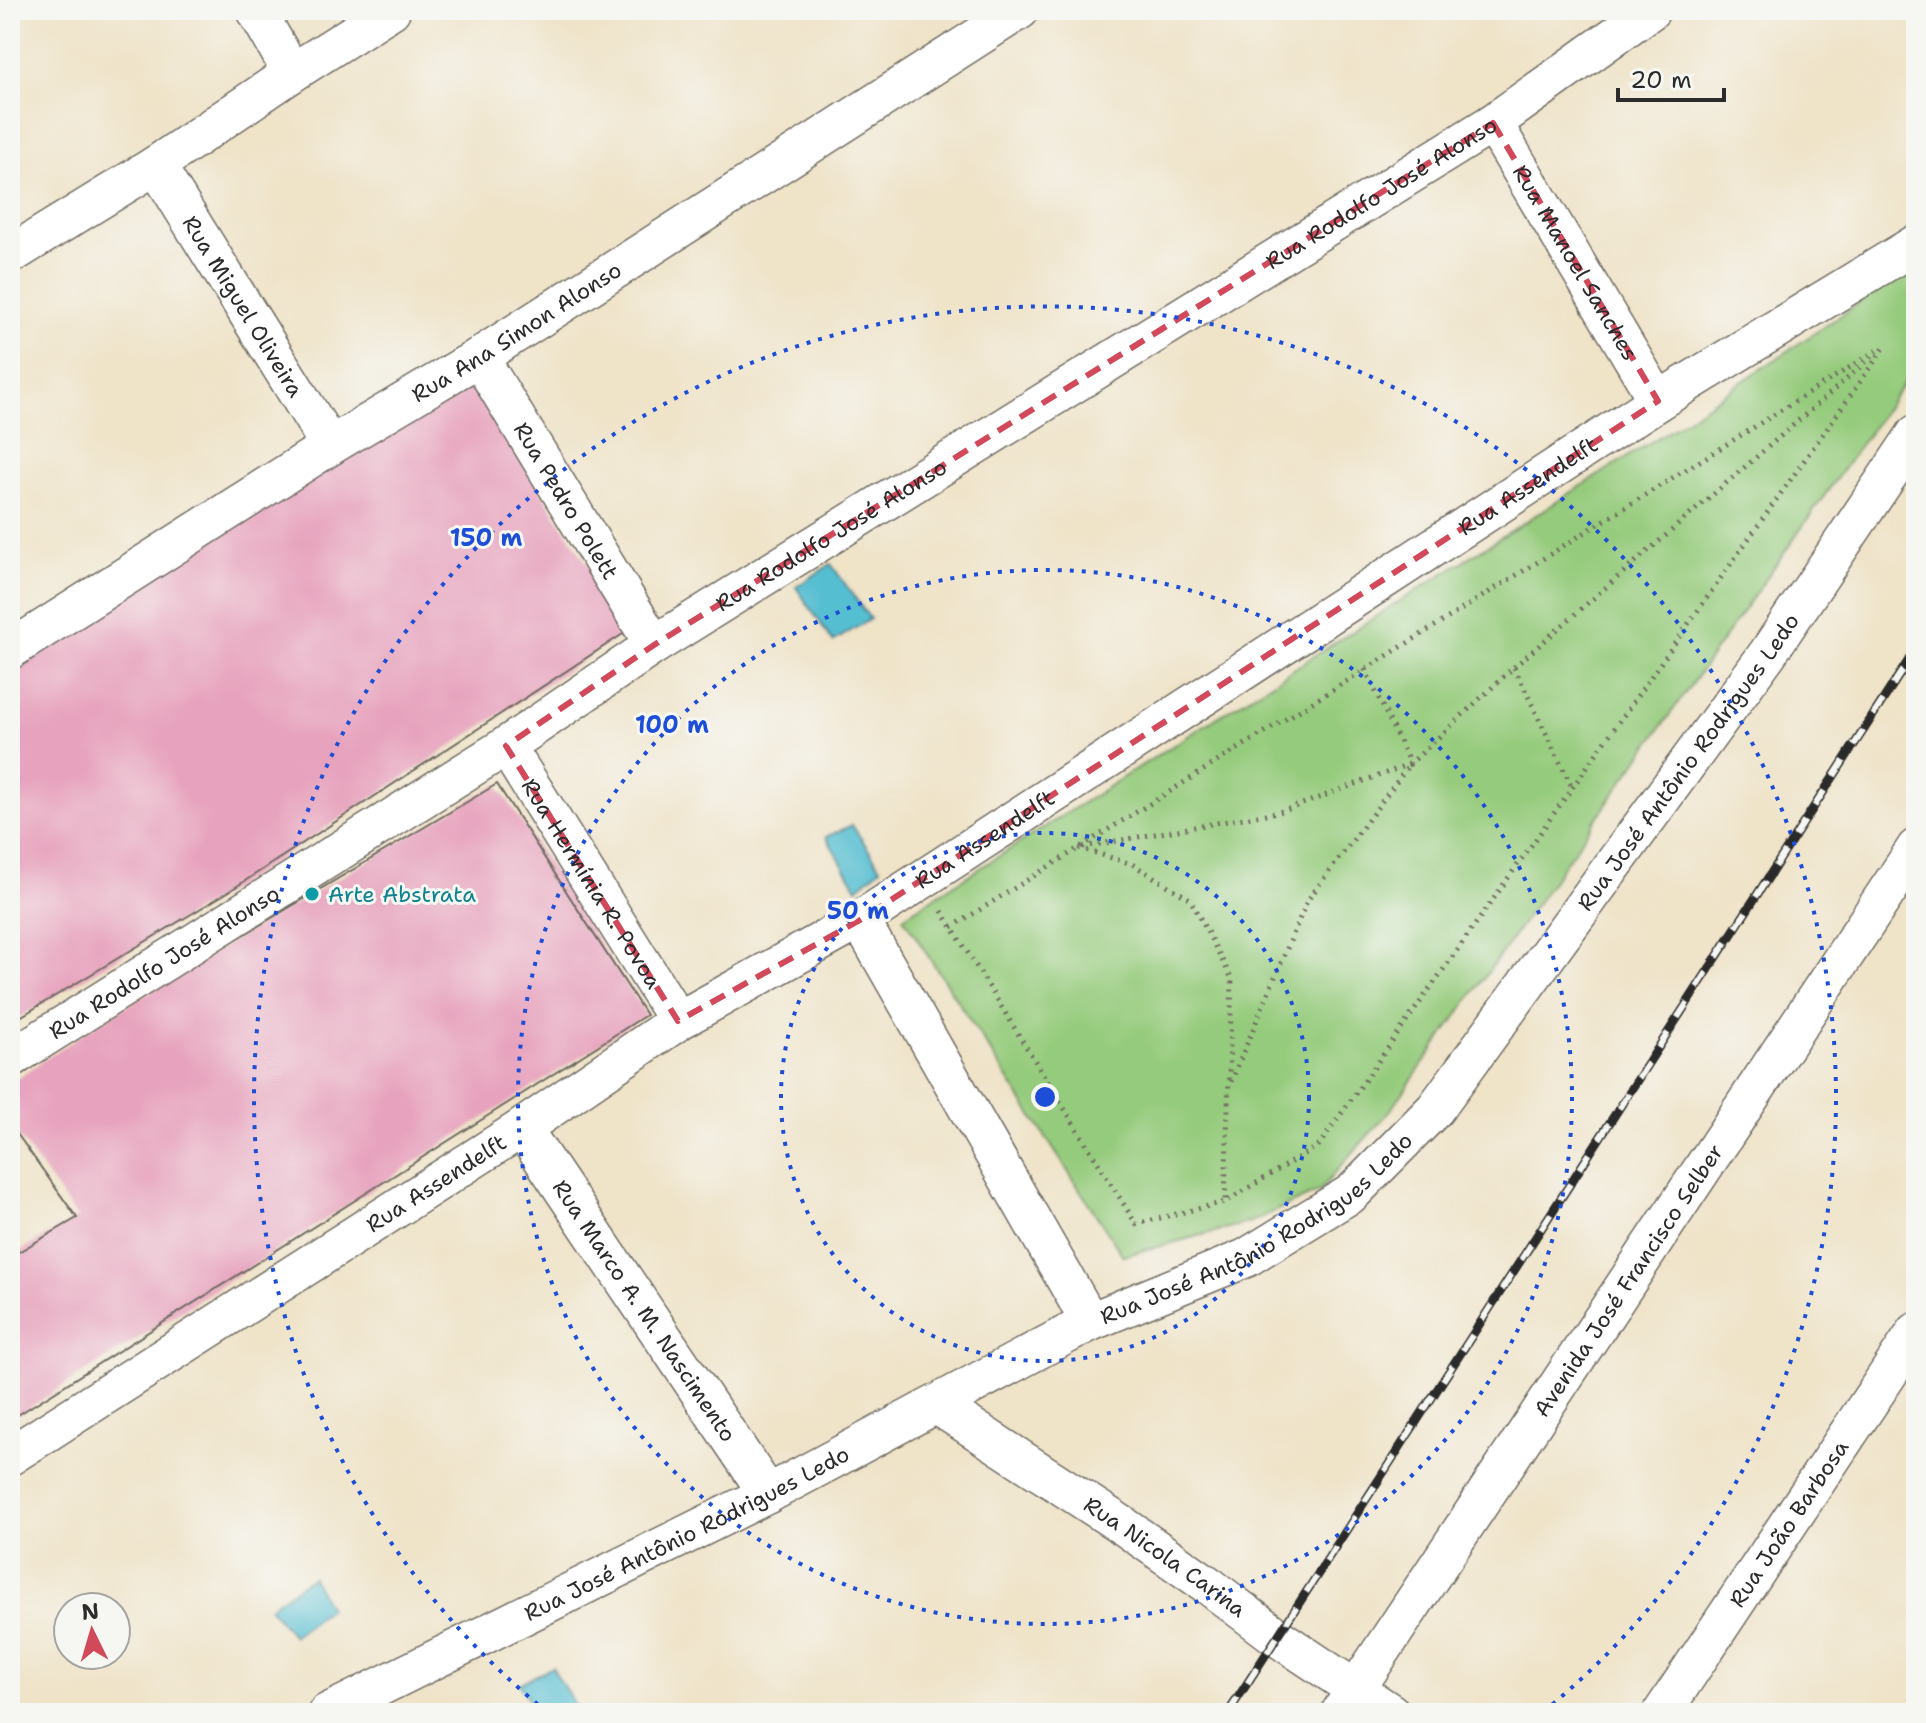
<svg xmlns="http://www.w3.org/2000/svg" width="1926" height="1723" font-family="'Shantell Sans',sans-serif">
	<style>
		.green { fill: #95cb7c; stroke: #607b54; stroke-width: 2 }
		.water { fill: #54bed1; stroke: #40747e; stroke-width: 2 }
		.building { fill: #e7a3bd }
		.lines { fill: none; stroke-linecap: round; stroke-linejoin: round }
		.minor-casing { stroke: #706b62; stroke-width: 41 }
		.path { stroke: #706b62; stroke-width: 5; stroke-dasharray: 2 6; stroke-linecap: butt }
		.minor { stroke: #fff; stroke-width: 38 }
		.rail-casing { stroke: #2b2b2b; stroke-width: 9 }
		.rail { stroke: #f6f6f2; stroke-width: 6; stroke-dasharray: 18; stroke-linecap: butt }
		.marked { fill: none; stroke: #d1495b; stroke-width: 6; stroke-dasharray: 16 10; stroke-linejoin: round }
		.ring { fill: none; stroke: #1d4ed8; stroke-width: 4; stroke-dasharray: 4 8 }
		.culture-dot { fill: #0f9aa8; stroke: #f6f6f2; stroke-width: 3 }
		.labels { text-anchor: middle; stroke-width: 6; stroke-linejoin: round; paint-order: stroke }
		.street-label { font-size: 22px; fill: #2b2b2b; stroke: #f6f6f2 }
		.culture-label { font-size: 22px; fill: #0d838f; stroke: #f6f6f2; text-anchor: start }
		.centre { fill: #1d4ed8; stroke: #f6f6f2; stroke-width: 4 }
		.ring-label { font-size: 24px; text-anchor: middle; font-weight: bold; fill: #1d4ed8; stroke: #f6f6f2; stroke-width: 6; stroke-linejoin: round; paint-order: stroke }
	</style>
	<rect width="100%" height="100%" fill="#f6f6f2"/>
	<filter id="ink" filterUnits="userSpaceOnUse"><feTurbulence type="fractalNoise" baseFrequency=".0125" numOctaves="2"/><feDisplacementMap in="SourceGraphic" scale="16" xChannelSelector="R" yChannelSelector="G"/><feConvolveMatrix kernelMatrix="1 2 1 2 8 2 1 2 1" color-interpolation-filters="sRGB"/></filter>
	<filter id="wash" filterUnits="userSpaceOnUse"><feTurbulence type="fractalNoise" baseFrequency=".006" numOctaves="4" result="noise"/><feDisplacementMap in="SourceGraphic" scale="32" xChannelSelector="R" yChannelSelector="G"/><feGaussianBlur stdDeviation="1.8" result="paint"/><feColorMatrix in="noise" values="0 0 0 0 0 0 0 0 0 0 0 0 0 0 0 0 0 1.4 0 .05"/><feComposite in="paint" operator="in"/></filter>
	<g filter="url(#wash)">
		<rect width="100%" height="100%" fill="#efe3c8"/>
		<polygon class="green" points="1916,265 1916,366 1390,1111 1318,1192 1251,1222 1123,1256 903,917 1676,426"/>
		<g class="water">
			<polygon points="831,564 870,619 833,642 796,587"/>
			<polygon points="852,825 881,868 857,888 826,837"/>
			<polygon points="312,1577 329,1608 293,1636 269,1607"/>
			<polygon points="552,1667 576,1707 564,1713 537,1713 519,1684"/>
		</g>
		<g id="blocks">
			<g class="building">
				<polygon points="469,377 629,630 228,892 10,1023 10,669"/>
				<polygon points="497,784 646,1015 10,1420 10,1257 77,1218 10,1124 10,1083 91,1028 223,947"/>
			</g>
		</g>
	</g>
	<g filter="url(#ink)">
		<use href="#blocks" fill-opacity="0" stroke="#706b62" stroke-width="2"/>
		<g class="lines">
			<g class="minor-casing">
				<g id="minor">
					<polyline points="256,10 292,73"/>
					<path id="s1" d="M1493,123l165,278"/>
					<path id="s2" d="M156,165l174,281"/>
					<polyline points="10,255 156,165 292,73 391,10"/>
					<path id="s3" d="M479,357l175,288"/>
					<path id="s4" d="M10,650l320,-204 149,-89 541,-347"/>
					<path id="s5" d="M506,746l172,275"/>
					<polyline points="860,920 1090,1322"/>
					<path id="s6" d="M10,1059l496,-313 148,-101 839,-522 158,-113"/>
					<path id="s7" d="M522,1128l246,366"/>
					<path id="s8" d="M937,1405l188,122 83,58 69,52 114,76"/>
					<path id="s9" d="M10,1456l512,-328 156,-107 182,-101 798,-519 258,-157"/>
					<path id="s10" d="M327,1713l441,-219 322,-172 156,-64 106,-65 83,-84 333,-456 148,-219"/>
					<path id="s11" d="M1340,1713l576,-865"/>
					<path id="s12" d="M1662,1713l254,-381"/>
				</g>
			</g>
			<g class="path">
				<polyline points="1514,667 1873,356"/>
				<polyline points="1365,669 1410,764 1514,667 1572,787"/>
				<polyline points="1083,847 1283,811 1410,764 1307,901 1230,1084"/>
				<polyline points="1079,848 1132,864 1190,899 1232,979 1225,1202"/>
				<polyline points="942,911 1136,1224 1225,1202 1319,1145 1886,345"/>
				<polyline points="952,927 1881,348"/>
				<polyline points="1901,1713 1916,1694"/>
			</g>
			<use href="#minor" class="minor"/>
			<g class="rail-casing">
				<polyline id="rail" points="1228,1713 1916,649"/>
			</g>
			<use href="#rail" class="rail"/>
		</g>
	</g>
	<path class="marked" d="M1493,123l165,278 -798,519 -182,101 -172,-275 148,-101z"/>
	<g class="ring">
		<circle cx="1045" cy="1097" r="264"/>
		<circle cx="1045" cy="1097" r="527"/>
		<path d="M547 1712A791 791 0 1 1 1543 1712"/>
	</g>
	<circle class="culture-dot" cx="312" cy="894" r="8"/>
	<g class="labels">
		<g class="street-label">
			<text dy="8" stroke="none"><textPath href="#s6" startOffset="1622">Rua Rodolfo José Alonso</textPath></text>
			<text dy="8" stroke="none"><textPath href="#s1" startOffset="162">Rua Manoel Sanches</textPath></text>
			<text dy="8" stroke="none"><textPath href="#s2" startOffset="166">Rua Miguel Oliveira</textPath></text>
			<text dy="8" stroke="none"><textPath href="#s4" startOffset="598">Rua Ana Simon Alonso</textPath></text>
			<text dy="8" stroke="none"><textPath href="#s9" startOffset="1802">Rua Assendelft</textPath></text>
			<text dy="8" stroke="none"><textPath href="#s3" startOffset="168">Rua Pedro Polett</textPath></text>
			<text dy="8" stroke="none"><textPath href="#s6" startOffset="974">Rua Rodolfo José Alonso</textPath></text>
			<text dy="8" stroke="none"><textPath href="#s10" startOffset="1698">Rua José Antônio Rodrigues Ledo</textPath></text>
			<text dy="8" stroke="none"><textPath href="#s9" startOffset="1154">Rua Assendelft</textPath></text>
			<text dy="8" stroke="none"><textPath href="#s5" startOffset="162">Rua Hermínia R. Povoa</textPath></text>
			<text dy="8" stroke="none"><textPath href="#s6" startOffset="182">Rua Rodolfo José Alonso</textPath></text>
			<text dy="8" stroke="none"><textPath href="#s9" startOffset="506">Rua Assendelft</textPath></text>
			<text dy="8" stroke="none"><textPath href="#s10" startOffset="1050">Rua José Antônio Rodrigues Ledo</textPath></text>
			<text dy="8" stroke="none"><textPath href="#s11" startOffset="520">Avenida José Francisco Selber</textPath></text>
			<text dy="8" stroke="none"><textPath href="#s7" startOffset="220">Rua Marco A. M. Nascimento</textPath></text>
			<text dy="8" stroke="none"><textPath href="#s12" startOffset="228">Rua João Barbosa</textPath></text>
			<text dy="8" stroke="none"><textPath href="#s10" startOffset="402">Rua José Antônio Rodrigues Ledo</textPath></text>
			<text dy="8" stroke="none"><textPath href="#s8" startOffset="274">Rua Nicola Carina</textPath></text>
		</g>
		<g class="culture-label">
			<text x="328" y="902">Arte Abstrata</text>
		</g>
	</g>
	<circle cx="1045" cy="1097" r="12" class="centre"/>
	<g class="ring-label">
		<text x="486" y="546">150 m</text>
		<text x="672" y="733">100 m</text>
		<text x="858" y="919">50 m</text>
	</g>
	<rect width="1926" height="1723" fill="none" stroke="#f6f6f2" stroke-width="40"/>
	<g transform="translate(92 1631) rotate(355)"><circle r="38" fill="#f6f6f2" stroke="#a5a5a2" stroke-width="2"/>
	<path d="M0-6L14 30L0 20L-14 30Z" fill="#d1495b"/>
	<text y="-12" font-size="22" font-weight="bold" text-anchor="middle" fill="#2b2b2b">N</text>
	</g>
	<path d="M1618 88v12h106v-12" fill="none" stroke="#2b2b2b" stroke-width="4"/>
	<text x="1630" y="88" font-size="24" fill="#2b2b2b" stroke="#f6f6f2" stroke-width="6" paint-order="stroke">20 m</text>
</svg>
